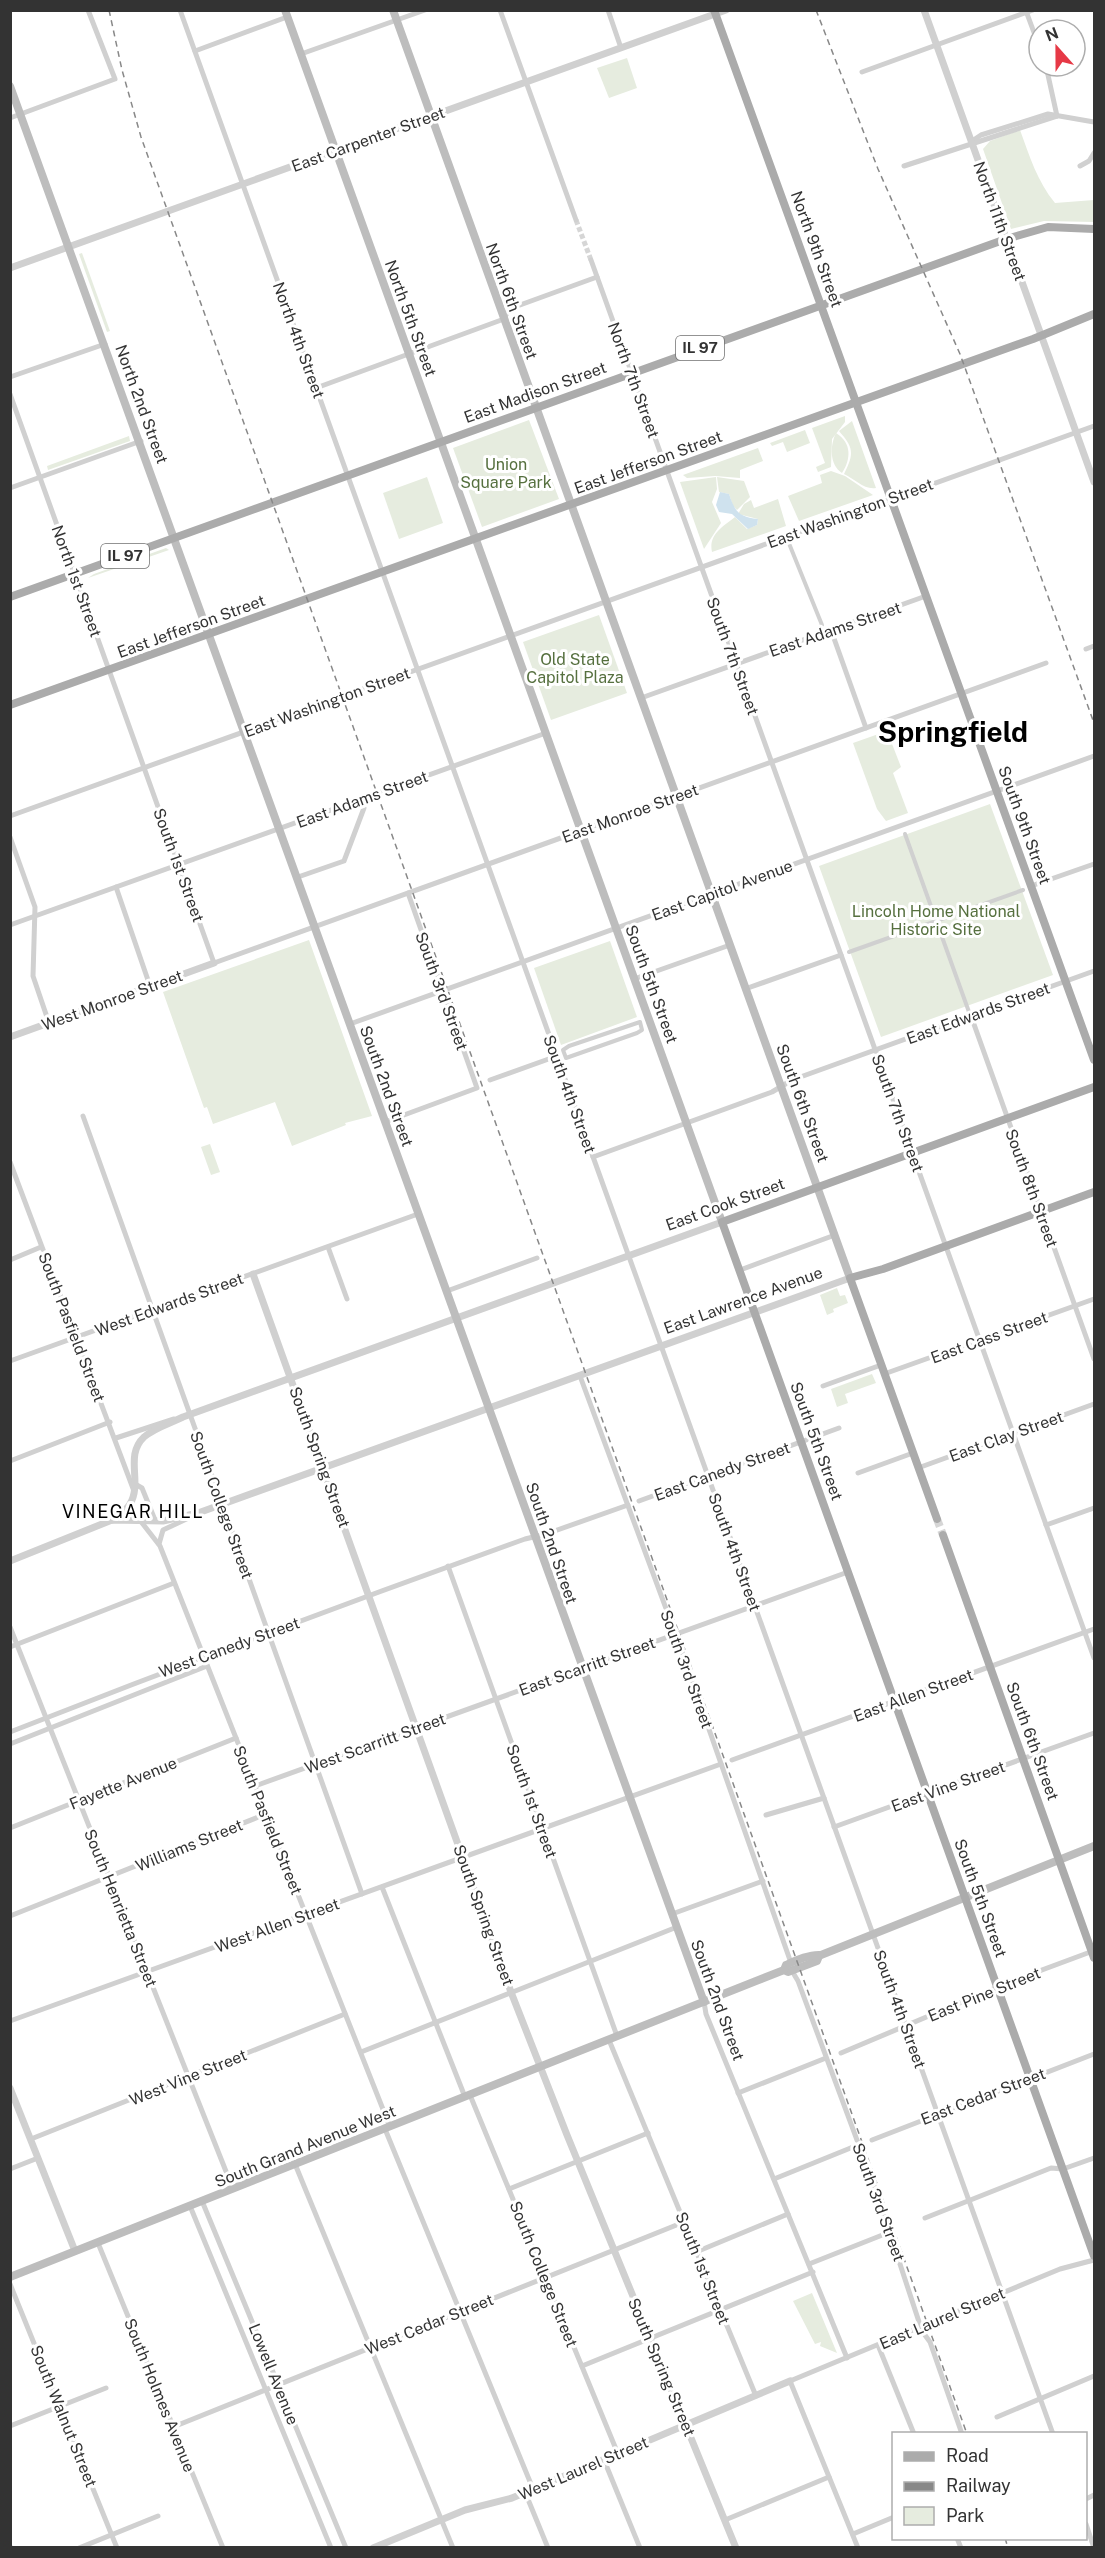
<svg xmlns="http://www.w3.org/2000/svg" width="1105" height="2558" font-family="'Public Sans',sans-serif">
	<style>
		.green { fill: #e6ecdf }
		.water { fill: #cfe2ee }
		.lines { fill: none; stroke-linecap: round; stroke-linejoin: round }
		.minor-tunnel { stroke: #d6d6d6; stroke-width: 5; stroke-dasharray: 5 2.5; stroke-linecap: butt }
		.primary-tunnel { stroke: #d6d6d6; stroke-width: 8; stroke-dasharray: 8 4; stroke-linecap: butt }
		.pedestrian { stroke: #d0d0d0; stroke-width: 4 }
		.minor { stroke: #d0d0d0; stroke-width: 5 }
		.tertiary { stroke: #d0d0d0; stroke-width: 7 }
		.secondary { stroke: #bdbdbd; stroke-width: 8 }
		.primary { stroke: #ababab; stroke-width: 8 }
		.rail { stroke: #888; stroke-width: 1.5; stroke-dasharray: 6 4.5; stroke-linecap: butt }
		.labels { text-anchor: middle; stroke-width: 6; stroke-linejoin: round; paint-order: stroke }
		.shield { fill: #fff; stroke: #707070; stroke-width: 1.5 }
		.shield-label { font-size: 15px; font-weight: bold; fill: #333 }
		.street-label { font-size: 16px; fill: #333; stroke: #fff }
		.park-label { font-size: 16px; fill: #56703f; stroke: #fff }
		.neighbourhood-label { font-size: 18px; letter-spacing: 1.5px; fill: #000; stroke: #fff }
		.town-label { font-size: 28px; font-weight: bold; fill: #000; stroke: #fff }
	</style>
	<rect width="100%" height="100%" fill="#fff"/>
	<g class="green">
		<polygon points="627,58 637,88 609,98 597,68"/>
		<path d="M1020,130c10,27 17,51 35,73l39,-3v22l-50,-1 -33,8 -28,-80 7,-8z"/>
		<polygon points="82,253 110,331 107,332 79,254"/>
		<polygon points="845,416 845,422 832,439 831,467 818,472 816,467 825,463 812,428"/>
		<polygon points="529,420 559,499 482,527 453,448"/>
		<path d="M852,421l24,67c-12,2 -21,-9 -32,-14 11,-21 9,-27 -5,-43z"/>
		<polygon points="805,430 810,443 787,452 783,442 772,446 770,443"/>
		<path d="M836,433c16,10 15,26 6,40 -13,-8 -12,-28 -6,-40z"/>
		<polygon points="129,436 130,441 48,470 47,466"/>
		<polygon points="758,448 763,461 740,470 740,478 715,476 687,478 683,475"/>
		<polygon points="831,471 845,476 873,495 799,521 788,496 822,483 820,475"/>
		<polygon points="427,477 443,523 399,539 383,493"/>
		<polygon points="716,477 717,489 712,502 721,523 704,549 680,482"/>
		<polygon points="717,477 744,481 750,497 737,510 733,506 729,494 719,492"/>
		<path d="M778,499l8,27 -74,26c-4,-18 12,-26 23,-35l12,12 10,-4 1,-6 -20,-5 6,-10 7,-4 3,8z"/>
		<polygon points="166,548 169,550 88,578 94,574"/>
		<polygon points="599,615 627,693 551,720 523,642"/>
		<polygon points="887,731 901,767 893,773 908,813 886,821 877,809 853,743"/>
		<polygon points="990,804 1053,975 881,1037 819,866"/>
		<polygon points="309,940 372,1116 345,1123 346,1125 292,1146 275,1102 213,1124 207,1107 204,1108 163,992"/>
		<polygon points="610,941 637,1017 561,1045 534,968"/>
		<polygon points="210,1144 220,1172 211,1175 201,1147"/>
		<polygon points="837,1288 840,1296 845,1295 848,1303 833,1309 834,1312 827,1315 820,1295"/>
		<polygon points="872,1374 876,1383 845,1394 848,1403 837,1407 831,1389"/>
		<polygon points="812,2293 837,2353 820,2346 821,2342 815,2344 793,2301"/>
	</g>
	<path class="water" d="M720,492l9,2c6,18 10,23 29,25l-1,6 -9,4 -16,-15 -13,-2 -3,-7z"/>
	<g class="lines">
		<polyline class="minor-tunnel" points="576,220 591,260"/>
		<polyline class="primary-tunnel" points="937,1519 943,1535"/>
		<g class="pedestrian">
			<polyline points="786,536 822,625"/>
			<polyline points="905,834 969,1012"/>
			<polyline points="849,952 1023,890"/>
			<polygon points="640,1022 642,1030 637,1033 566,1058 563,1050 569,1046"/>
		</g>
		<g class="minor">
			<polyline points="180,10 1053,2434"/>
			<polyline points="500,10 576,220"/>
			<polyline points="608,10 621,48"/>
			<polyline points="1026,11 1039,46"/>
			<polyline points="195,51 287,17"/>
			<polyline points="301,54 425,10"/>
			<polyline points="1046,66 1057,116"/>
			<polyline points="862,72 1033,10"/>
			<polyline points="10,118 115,79 88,10"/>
			<polyline points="972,141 981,135 1048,114 1094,122"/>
			<polyline points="904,166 1057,116"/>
			<polyline points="1080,166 1089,161 1094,153"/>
			<polyline points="591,260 1094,1658"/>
			<polyline points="10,377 105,344"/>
			<polyline points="316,388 504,319 509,309 597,277"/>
			<polyline points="10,394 214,963 1046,663"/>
			<polyline points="10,488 141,441"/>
			<polyline points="831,630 866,728"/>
			<polyline points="1086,649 1094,646"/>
			<polyline points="641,698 926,596"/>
			<polyline points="10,816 1094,426"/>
			<polyline points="10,837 35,907 33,976 49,1023"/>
			<polyline points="298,877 344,861 364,808 361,800"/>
			<polyline points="1031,886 1094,864"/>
			<polyline points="116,887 150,986"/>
			<polyline points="10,925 546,733"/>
			<polyline points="634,979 730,945"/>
			<polyline points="745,989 841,955"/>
			<polyline points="971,1016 1094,1359"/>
			<polyline points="350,1024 1094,756"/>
			<polyline points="490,1080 557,1056"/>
			<polyline points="83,1116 362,1894"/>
			<polyline points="385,1122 477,1088 408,893"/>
			<polyline points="593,1157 772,1092 792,1080 1094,971"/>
			<polyline points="10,1162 134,1491"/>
			<polyline points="328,1247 347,1299"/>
			<polyline points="10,1260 41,1247"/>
			<polyline points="740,1270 835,1235"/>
			<polyline points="447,1291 537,1258"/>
			<polyline points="10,1361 418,1214"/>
			<polyline points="884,1374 1094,1299"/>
			<polyline points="580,1376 678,1641 791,1963"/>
			<polyline points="823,1386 881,1365"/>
			<polyline points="116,1438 174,1419"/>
			<polyline points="10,1461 110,1422"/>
			<polyline points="918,1468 1094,1404"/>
			<polyline points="858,1473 913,1453"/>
			<polyline points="135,1484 142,1488 155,1520"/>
			<polyline points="639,1501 839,1428"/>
			<polyline points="139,1519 160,1546 390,2127"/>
			<polyline points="1046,1525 1094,1508"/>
			<polyline points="159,1544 163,1530 195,1515"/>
			<polyline points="448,1566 617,2036"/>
			<polyline points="10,1627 233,2189"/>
			<polyline points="10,1647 174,1583"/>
			<path d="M10,1732c171,-67 342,-131 515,-193l21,-5 82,-29"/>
			<polyline points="10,1744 207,1666"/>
			<polyline points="732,1760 1094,1629"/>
			<polyline points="255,1786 848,1572"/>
			<polyline points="766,1815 824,1798"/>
			<polyline points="834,1827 1094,1733"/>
			<polyline points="10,1828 236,1738"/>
			<polyline points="382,1887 465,2097"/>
			<polyline points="672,1914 763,1881"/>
			<polyline points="10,1916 266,1814"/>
			<polyline points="792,1971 798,1981 877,2194 922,2331 930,2342 962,2434"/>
			<polyline points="704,2002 706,2014 847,2358"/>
			<polyline points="10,2021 721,1764"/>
			<polyline points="609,2040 756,2396"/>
			<polyline points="361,2052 677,1927"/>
			<polyline points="841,2053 1007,1983 1093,1951"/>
			<polyline points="738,2093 826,2058"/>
			<polyline points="470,2095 618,2454"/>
			<polyline points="385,2129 533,2489"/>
			<polyline points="31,2139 345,2014"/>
			<polyline points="872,2140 1094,2054"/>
			<polyline points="295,2164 453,2548"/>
			<polyline points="10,2169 38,2158"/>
			<polyline points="774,2179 858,2145"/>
			<polyline points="509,2189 648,2133"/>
			<polyline points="202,2201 346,2548"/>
			<polyline points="190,2206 331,2548"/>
			<polyline points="925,2218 1051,2168 1063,2169 1094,2158"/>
			<polyline points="98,2243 223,2548"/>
			<polyline points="696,2252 788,2214"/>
			<polyline points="809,2264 890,2232"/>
			<polyline points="10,2284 117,2548"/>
			<polyline points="878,2345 914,2434"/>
			<polyline points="582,2366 813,2272"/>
			<polyline points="997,2417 1094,2376"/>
			<polyline points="10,2426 106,2388"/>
			<polyline points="173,2427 684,2222"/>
			<polyline points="604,2460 640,2548"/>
			<polyline points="525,2492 548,2548"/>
			<polyline points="1086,2499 1094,2495"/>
			<polyline points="725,2520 829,2477"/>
			<polyline points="1086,2524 1094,2548"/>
			<polyline points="853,2534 894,2517"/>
			<polyline points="957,2538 961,2548"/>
			<polyline points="10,2546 11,2548"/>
			<polyline points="79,2548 158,2516"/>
			<polyline points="858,2548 790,2381 1060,2269 1094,2260"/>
		</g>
		<g class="tertiary">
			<polyline points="924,10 1094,482"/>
			<polyline points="10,268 726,10"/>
			<polyline points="10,1037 214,963"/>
			<polyline points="253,1274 511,1992 567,2135 736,2548"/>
			<path d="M112,1520c6,-4 14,-9 18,-16 13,-22 -6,-48 14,-67 10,-9 27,-14 39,-20l539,-195"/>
			<polyline points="10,1561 112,1520 163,1521 198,1513 850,1278"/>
			<polyline points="10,2088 75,2251"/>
			<polyline points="373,2548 465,2510 512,2498 790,2381"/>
		</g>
		<g class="secondary">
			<polyline points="285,10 722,1222"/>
			<polyline points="393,10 850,1278"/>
			<polyline points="10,86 704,2002"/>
			<polyline points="784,1970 788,1972 817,1961 819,1956"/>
			<path d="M10,2277l746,-296 28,-11 2,-5c11,-5 24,-11 35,-10l273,-109"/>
		</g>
		<g class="primary">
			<polyline points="714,10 1094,1060"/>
			<polyline points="10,597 1006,239 1048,227 1094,229"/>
			<polyline points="10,705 1033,339 1094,314"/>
			<polyline points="1094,1087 722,1222 1094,2256"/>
			<polyline points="937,1519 850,1278 883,1269 1094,1192"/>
			<polyline points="943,1535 1094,1958"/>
		</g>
		<g class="rail">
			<polyline points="109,10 122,70 141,137 967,2434"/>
			<polyline points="816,10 878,169 960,354 1094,723"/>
			<polyline points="1005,2538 1008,2548"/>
		</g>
	</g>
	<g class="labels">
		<g class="shield">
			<rect x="676" y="336" width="48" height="24" rx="4.5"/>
			<rect x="101" y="544" width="48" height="24" rx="4.5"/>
		</g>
		<g class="shield-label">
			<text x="700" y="353">IL 97</text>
			<text x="125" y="561">IL 97</text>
		</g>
		<g class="street-label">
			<text transform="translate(368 139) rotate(-20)" y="6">East Carpenter Street</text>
			<text transform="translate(1000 221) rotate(70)" y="6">North 11th Street</text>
			<text transform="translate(817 249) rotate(70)" y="6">North 9th Street</text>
			<text transform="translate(512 301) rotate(70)" y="6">North 6th Street</text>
			<text transform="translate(411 318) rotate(70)" y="6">North 5th Street</text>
			<text transform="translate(299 340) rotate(70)" y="6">North 4th Street</text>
			<text transform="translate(634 380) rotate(70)" y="6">North 7th Street</text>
			<text transform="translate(535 392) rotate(-20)" y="6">East Madison Street</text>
			<text transform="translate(142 404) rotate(70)" y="6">North 2nd Street</text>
			<text transform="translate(648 462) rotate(-20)" y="6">East Jefferson Street</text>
			<text transform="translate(850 513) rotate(-20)" y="6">East Washington Street</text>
			<text transform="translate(77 581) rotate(70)" y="6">North 1st Street</text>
			<text transform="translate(191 626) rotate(-20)" y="6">East Jefferson Street</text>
			<text transform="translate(835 629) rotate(-19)" y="6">East Adams Street</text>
			<text transform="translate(733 656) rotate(70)" y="6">South 7th Street</text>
			<text transform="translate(327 702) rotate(-20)" y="6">East Washington Street</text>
			<text transform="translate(362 799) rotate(-20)" y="6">East Adams Street</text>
			<text transform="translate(630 813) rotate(-20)" y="6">East Monroe Street</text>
			<text transform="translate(1025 825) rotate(70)" y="6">South 9th Street</text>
			<text transform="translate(179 865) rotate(70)" y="6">South 1st Street</text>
			<text transform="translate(722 890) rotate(-20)" y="6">East Capitol Avenue</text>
			<text transform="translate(652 984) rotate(70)" y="6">South 5th Street</text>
			<text transform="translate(442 991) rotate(70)" y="6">South 3rd Street</text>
			<text transform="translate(112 1000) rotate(-20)" y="6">West Monroe Street</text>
			<text transform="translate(978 1013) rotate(-20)" y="6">East Edwards Street</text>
			<text transform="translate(387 1086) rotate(70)" y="6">South 2nd Street</text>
			<text transform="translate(570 1094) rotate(70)" y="6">South 4th Street</text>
			<text transform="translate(803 1103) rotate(70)" y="6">South 6th Street</text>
			<text transform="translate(898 1113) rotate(70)" y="6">South 7th Street</text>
			<text transform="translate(1032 1188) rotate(70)" y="6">South 8th Street</text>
			<text transform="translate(725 1204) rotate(-20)" y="6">East Cook Street</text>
			<text transform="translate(743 1300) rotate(-20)" y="6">East Lawrence Avenue</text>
			<text transform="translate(169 1304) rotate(-20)" y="6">West Edwards Street</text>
			<text transform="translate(72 1327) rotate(69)" y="6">South Pasfield Street</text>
			<text transform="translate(989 1337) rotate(-20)" y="6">East Cass Street</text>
			<text transform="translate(1006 1436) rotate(-20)" y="6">East Clay Street</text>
			<text transform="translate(817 1441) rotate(70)" y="6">South 5th Street</text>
			<text transform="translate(320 1457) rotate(70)" y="6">South Spring Street</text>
			<text transform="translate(722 1471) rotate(-20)" y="6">East Canedy Street</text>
			<text transform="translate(222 1505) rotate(70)" y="6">South College Street</text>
			<text transform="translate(552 1543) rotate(71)" y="6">South 2nd Street</text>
			<text transform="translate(735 1552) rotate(70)" y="6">South 4th Street</text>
			<text transform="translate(229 1647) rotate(-20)" y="6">West Canedy Street</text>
			<text transform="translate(587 1666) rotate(-20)" y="6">East Scarritt Street</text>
			<text transform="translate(687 1669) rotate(70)" y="6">South 3rd Street</text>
			<text transform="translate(913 1695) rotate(-20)" y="6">East Allen Street</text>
			<text transform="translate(1033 1741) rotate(70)" y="6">South 6th Street</text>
			<text transform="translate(375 1743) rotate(-20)" y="6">West Scarritt Street</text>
			<text transform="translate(123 1783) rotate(-22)" y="6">Fayette Avenue</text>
			<text transform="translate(948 1786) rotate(-20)" y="6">East Vine Street</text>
			<text transform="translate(532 1801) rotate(70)" y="6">South 1st Street</text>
			<text transform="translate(268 1820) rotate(68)" y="6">South Pasfield Street</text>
			<text transform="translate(189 1845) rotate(-22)" y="6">Williams Street</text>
			<text transform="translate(981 1898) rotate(70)" y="6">South 5th Street</text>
			<text transform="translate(121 1908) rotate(68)" y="6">South Henrietta Street</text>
			<text transform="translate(484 1915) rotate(70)" y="6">South Spring Street</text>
			<text transform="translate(277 1925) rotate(-20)" y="6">West Allen Street</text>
			<text transform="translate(984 1994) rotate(-22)" y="6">East Pine Street</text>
			<text transform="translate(718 2000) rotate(70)" y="6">South 2nd Street</text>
			<text transform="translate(900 2009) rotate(70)" y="6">South 4th Street</text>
			<text transform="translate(188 2077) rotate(-22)" y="6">West Vine Street</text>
			<text transform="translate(983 2096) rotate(-21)" y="6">East Cedar Street</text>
			<text transform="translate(305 2146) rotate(-22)" y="6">South Grand Avenue West</text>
			<text transform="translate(879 2202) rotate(70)" y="6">South 3rd Street</text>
			<text transform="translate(703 2268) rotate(68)" y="6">South 1st Street</text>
			<text transform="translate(544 2274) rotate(68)" y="6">South College Street</text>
			<text transform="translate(942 2318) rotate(-23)" y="6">East Laurel Street</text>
			<text transform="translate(429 2324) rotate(-22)" y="6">West Cedar Street</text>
			<text transform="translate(662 2367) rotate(67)" y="6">South Spring Street</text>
			<text transform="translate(274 2374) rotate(68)" y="6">Lowell Avenue</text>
			<text transform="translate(160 2395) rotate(68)" y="6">South Holmes Avenue</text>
			<text transform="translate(64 2416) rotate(68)" y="6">South Walnut Street</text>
			<text transform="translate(583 2468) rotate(-23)" y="6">West Laurel Street</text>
		</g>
		<g class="park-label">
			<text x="506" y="470">Union<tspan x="506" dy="18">Square Park</tspan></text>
			<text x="575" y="665">Old State<tspan x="575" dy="18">Capitol Plaza</tspan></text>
			<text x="936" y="917">Lincoln Home National<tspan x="936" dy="18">Historic Site</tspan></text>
		</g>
		<g class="neighbourhood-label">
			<text x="133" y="1518">VINEGAR HILL</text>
		</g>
		<g class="town-label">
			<text x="953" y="742">Springfield</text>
		</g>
	</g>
	<rect width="1105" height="2558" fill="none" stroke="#333333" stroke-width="24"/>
	<rect x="892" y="2432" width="195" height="108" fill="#ffffff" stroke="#adadad" stroke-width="1.5"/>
	<rect x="904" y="2452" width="30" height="9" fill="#ababab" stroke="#adadad" stroke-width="1.5"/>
	<text x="946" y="2462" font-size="18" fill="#333333">Road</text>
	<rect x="904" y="2482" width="30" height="9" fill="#888888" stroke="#adadad" stroke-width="1.5"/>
	<text x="946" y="2492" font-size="18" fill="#333333">Railway</text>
	<rect x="904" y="2507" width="30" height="18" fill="#e6ecdf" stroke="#adadad" stroke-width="1.5"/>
	<text x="946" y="2522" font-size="18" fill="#333333">Park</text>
	<g transform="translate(1057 48) rotate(339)"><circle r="28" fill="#ffffff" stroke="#adadad" stroke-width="1.5"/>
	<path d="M0-4.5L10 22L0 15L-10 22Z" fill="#e63946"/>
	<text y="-9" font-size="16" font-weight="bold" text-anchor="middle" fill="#333333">N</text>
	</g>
</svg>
